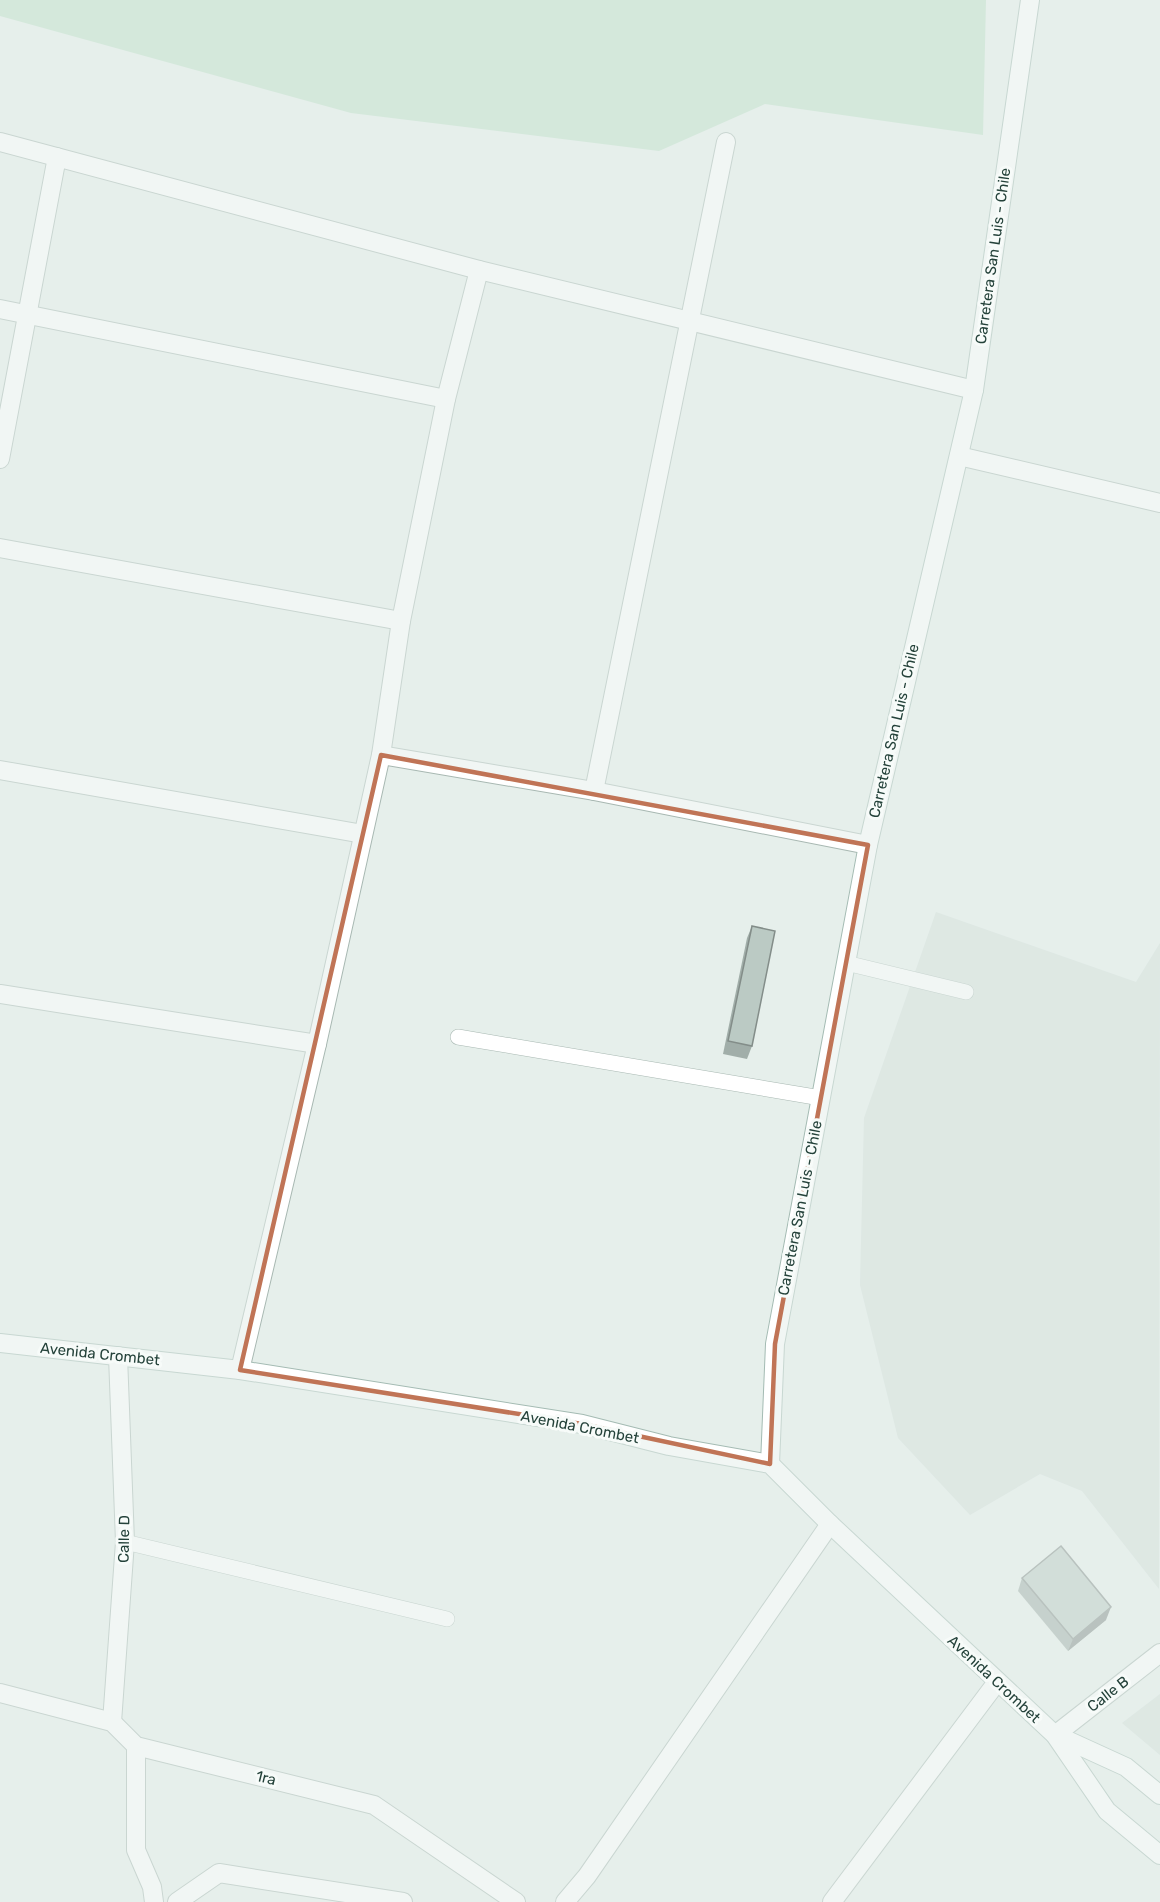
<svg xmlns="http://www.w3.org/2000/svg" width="1160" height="1902" font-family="Rubik,sans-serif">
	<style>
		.built { fill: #d4dfda }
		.green { fill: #bfe0c8 }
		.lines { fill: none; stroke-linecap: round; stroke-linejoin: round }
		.lane-casing { stroke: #a8b8b2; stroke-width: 16 }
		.street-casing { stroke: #a8b8b2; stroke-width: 20 }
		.secondary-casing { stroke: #a4bbb3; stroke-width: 20 }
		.lane { stroke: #fff; stroke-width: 15 }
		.street { stroke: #fff; stroke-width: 18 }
		.secondary { stroke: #fff; stroke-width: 18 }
		.wall { fill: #a1aea9 }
		.shaded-wall { fill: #838d89 }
		.building { fill: #bbcac4; stroke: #838d89; stroke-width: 1.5 }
		.marked { fill: none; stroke: #c07456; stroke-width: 4.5; stroke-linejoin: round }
		.labels { text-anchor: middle; stroke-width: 6; stroke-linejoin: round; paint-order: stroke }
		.street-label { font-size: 15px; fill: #24423a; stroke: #f7fbf9 }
	</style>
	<rect width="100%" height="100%" fill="#e6efeb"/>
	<g class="built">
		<polygon points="936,912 1136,982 1160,943 1159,1589 1082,1491 1040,1474 970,1515 898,1438 860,1285 864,1118"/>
		<polygon points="1160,1694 1160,1755 1122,1723"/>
	</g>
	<polygon class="green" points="0,0 986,0 983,135 765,104 659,151 351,113 0,16"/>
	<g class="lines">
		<g class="lane-casing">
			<g id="lane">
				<polyline points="846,963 966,992"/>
				<polyline points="458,1037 821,1098"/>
				<polyline points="125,1542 447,1619"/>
			</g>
		</g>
		<g class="street-casing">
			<g id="street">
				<polyline points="0,142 479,270 974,390"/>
				<polyline points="0,309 446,399"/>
				<polyline points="959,456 1160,503"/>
				<polyline points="0,459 57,157"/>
				<polyline points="0,548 401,621"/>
				<polyline points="381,755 594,791 868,845"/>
				<polyline points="0,770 363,834"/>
				<polyline points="594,791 726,142"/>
				<polyline points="0,994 317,1044"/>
				<polyline points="240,1370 317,1044 381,755 401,621 446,399 479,270"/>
				<polyline points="0,1693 112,1722 136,1746 374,1805 516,1902"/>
				<polyline points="112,1722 125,1542 118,1356"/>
				<polyline points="1055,1735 1160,1653"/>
				<polyline points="136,1746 136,1850 152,1887 154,1902"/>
				<polyline points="177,1902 219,1873 403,1902"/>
				<polyline points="565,1902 587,1876 830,1524"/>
				<polyline points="832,1902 997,1682"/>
			</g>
		</g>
		<g class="secondary-casing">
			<g id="secondary">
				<polyline points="0,1343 240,1370 582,1424 669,1446 770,1464 830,1524 1055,1735 1107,1811 1160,1855"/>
				<polyline points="770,1464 775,1344 868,845 974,390 1030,0"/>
				<polyline points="1056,1735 1126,1767 1160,1795"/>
			</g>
		</g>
		<use href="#lane" class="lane"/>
		<use href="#street" class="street"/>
		<use href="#secondary" class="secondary"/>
	</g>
	<g class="wall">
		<polygon points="752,926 752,1046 747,1059 723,1054 747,938"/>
		<polygon points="1022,1578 1106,1620 1068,1651 1018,1591"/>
	</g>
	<polygon class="shaded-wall" points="1111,1607 1106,1620 1068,1651 1073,1639"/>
	<g class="building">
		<polygon points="752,926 775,931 752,1046 728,1041"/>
		<polygon points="1061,1546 1111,1607 1073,1639 1022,1578"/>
	</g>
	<path d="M0 0H1160V1902H0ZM381,755l487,90 -93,499 -5,120 -188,-40 -342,-54z" fill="#e6efeb" fill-opacity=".55" fill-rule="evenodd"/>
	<path class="marked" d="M381,755l487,90 -93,499 -5,120 -188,-40 -342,-54z"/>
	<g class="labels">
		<g class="street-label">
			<text transform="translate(993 256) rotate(-82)" y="5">Carretera San Luis - Chile</text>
			<text transform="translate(894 731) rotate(-77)" y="5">Carretera San Luis - Chile</text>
			<text transform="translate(800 1208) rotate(-79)" y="5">Carretera San Luis - Chile</text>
			<text transform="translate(100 1354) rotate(6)" y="5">Avenida Crombet</text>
			<text transform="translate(580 1427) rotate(11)" y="5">Avenida Crombet</text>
			<text transform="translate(124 1539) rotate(-89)" y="5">Calle D</text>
			<text transform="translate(994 1679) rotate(43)" y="5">Avenida Crombet</text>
			<text transform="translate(1108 1694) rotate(-38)" y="5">Calle B</text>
			<text transform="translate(266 1778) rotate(14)" y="5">1ra</text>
		</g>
	</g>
</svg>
